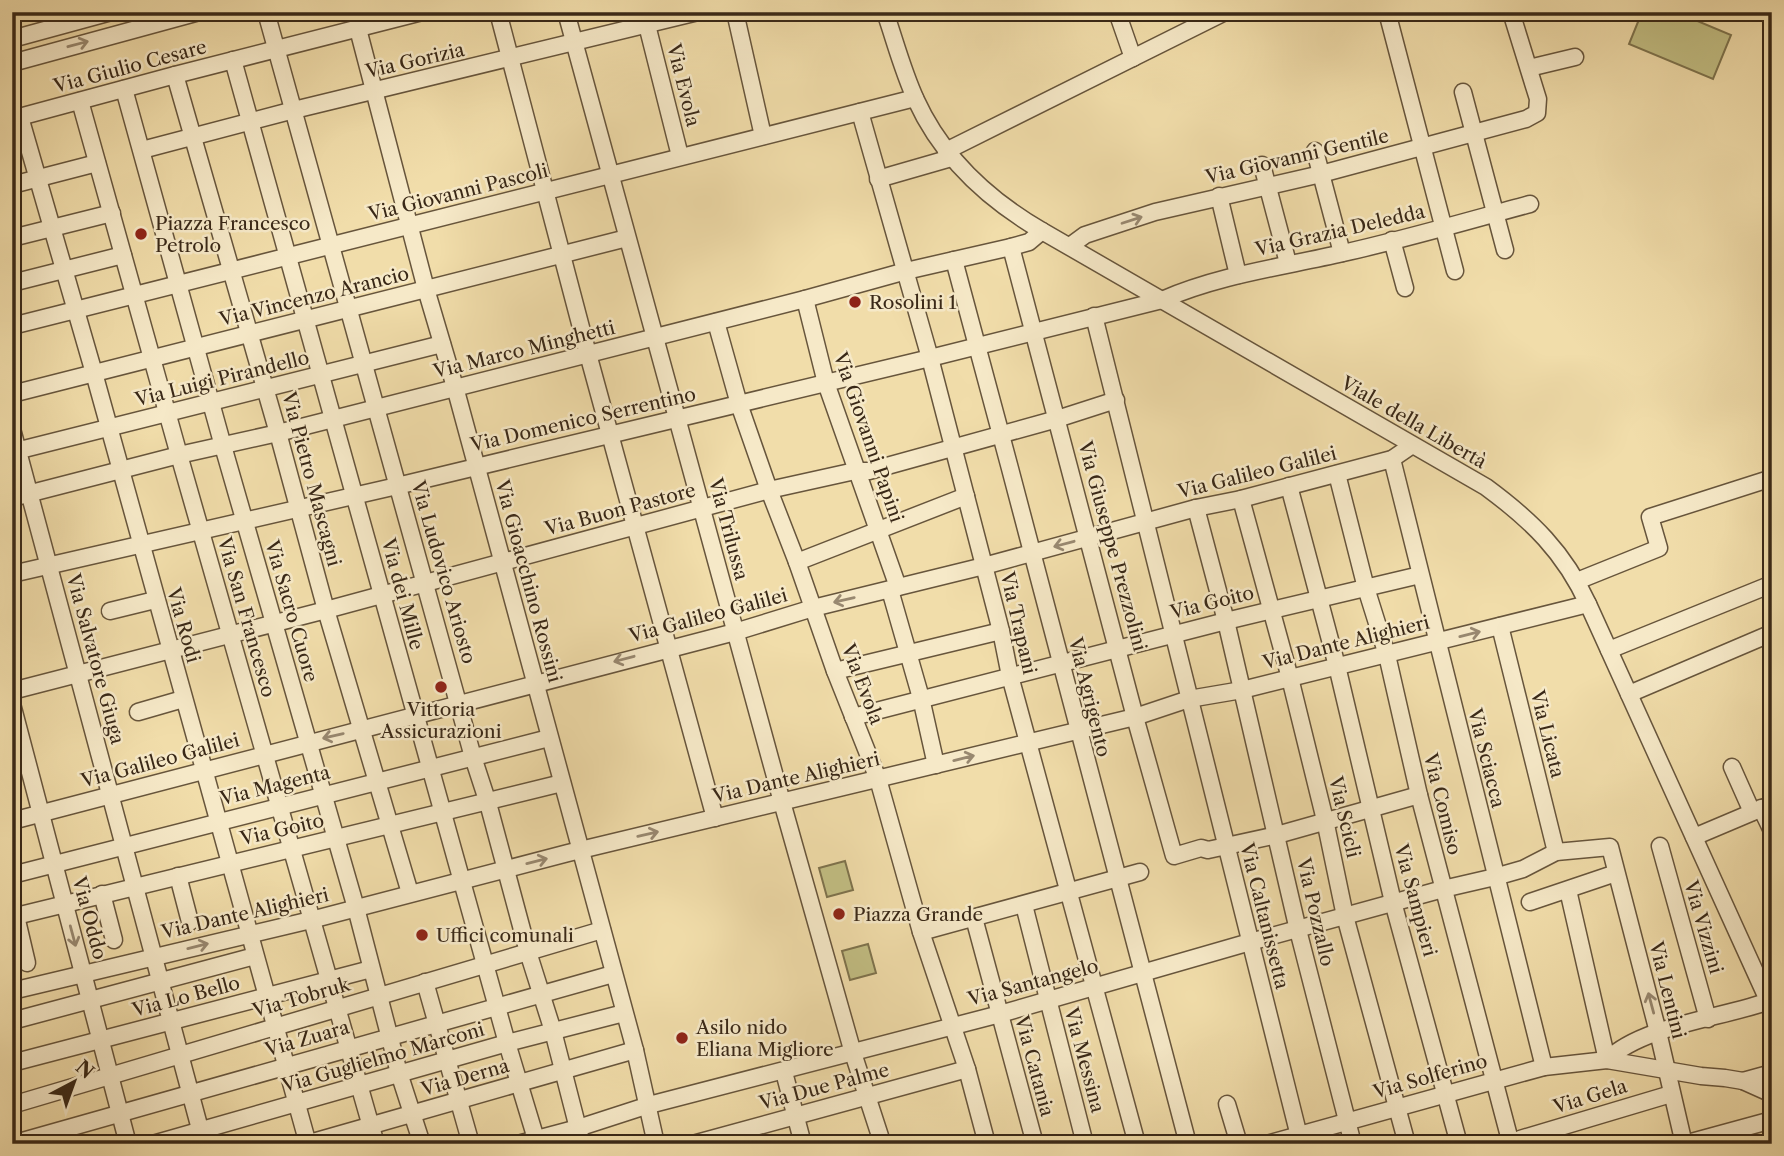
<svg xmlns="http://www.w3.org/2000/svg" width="1784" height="1156" font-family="'Libre Caslon Text',serif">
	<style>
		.green { fill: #c2be83; stroke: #7e734d; stroke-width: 2 }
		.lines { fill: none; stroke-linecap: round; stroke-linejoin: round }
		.minor-casing { stroke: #67553c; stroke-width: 19 }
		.minor { stroke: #f6e9c8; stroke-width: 16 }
		.oneway { stroke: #988870 }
		.poi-dot { fill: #8f2418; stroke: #f6e9c8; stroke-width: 2.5 }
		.labels { text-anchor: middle; stroke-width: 5; stroke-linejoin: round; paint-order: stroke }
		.street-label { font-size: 19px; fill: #392817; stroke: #f6e9c8 }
		.poi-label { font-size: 19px; fill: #392817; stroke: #f6e9c8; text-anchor: start }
	</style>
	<rect width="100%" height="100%" fill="#f1ddaa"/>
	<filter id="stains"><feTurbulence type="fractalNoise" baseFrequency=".00286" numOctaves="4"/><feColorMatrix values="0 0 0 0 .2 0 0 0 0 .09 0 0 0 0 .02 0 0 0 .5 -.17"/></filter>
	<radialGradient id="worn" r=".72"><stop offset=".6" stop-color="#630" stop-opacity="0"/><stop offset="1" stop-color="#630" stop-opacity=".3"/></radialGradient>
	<g class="green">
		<polygon points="1642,12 1676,12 1731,35 1713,79 1629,44"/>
		<polygon points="845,861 853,890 827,897 819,868"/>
		<polygon points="868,944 876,973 850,980 842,951"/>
	</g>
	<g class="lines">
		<g class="minor-casing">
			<g id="minor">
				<polyline points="266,12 473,757 488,803 528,952 553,1031 582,1144"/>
				<polyline points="498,12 588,354 715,818"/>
				<polyline points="566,12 782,802 853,1053 880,1136"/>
				<polyline points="735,12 763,136"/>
				<path d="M885,12c10,29 18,60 31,88 26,57 71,99 126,131l444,256c46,34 78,65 102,117l184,405"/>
				<polyline points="1117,12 1133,58"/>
				<polyline points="1387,12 1455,271"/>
				<polyline points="647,25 680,156"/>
				<polyline points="358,29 426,289 455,387 635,1050 656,1144"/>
				<polyline points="12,39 111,12"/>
				<polyline points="233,60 507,1043 536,1139"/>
				<polyline points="12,63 199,12"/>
				<polyline points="1529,68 1575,57"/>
				<polyline points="175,75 278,433 326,610 410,893"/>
				<polyline points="124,89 223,446 356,908 399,1073 422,1144"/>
				<polyline points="1463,92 1505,250"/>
				<polyline points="80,101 179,455 376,1144"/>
				<polyline points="860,112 930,358 1001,631 1010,676 1137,1144"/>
				<polyline points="20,117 94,373 308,1144"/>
				<polyline points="12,119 175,75 422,12"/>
				<polyline points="142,150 294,110 698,12"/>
				<polyline points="946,151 1225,12"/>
				<polyline points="1315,151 1342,253"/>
				<polyline points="1262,165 1288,263"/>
				<polyline points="878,179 951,158"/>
				<polyline points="12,185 97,163"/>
				<polyline points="1219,196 1238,275"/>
				<polyline points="12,238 112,213"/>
				<polyline points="1392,240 1405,288"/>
				<polyline points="1070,246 1085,235 1155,212 1321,174 1526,119 1537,113 1538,99 1511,12"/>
				<polyline points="1011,247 1135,717 1174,856 1201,848 1208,850 1277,835 1419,795"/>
				<path d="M954,260c80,294 155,589 234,884"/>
				<polyline points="12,283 123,255"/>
				<polyline points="805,299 826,383 898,587"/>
				<polyline points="1094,316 1301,1144"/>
				<polyline points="716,322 739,404 769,490 797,562 835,671 878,779 921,932 967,1069 987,1144"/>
				<polyline points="12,326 915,98"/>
				<polyline points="12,394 627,238"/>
				<polyline points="12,429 204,1144"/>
				<polyline points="12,452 442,344"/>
				<polyline points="1392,459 1544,1067"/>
				<polyline points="1337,474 1366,588 1387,655 1419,795 1511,1144"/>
				<polyline points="1289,486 1337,666 1393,902 1459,1144"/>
				<polyline points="12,498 179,455 278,433 805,299 906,271 1011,247 1029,242 1042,231"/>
				<polyline points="1241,499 1290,678 1325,820 1345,916 1407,1144"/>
				<polyline points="1196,508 1226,621 1298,930 1353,1144"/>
				<polyline points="797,562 966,496"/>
				<path d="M12,574l385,-88 533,-128 232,-58c57,-25 120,-33 181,-47 63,-14 124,-32 187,-49"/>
				<polyline points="1577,581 1659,548 1650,517 1772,478"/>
				<polyline points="890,590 921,698 936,765"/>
				<polyline points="110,611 155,600"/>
				<polyline points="1500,626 1556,852"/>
				<polyline points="1609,650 1772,584"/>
				<polyline points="835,671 1001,631"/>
				<polyline points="12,691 326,610 769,490 855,471 869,471 1057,419 1116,400"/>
				<polyline points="1629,694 1772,633"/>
				<polyline points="12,704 128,1144"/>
				<polyline points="138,712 183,699"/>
				<polyline points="853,717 1226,621 1420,575"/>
				<polyline points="1732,767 1752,812"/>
				<polyline points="1761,808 1772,831"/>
				<polyline points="12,821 735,632 813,608 984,566 1196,508 1241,499 1392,459 1411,446"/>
				<polyline points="1694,837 1772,804"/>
				<polyline points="1660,846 1708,1019"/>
				<polyline points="12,875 549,738"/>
				<polyline points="178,876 190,922"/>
				<path d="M1568,890l39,170c36,-35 117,-42 165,-60"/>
				<polyline points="102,894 114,940"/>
				<polyline points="1530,902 1616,873"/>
				<polyline points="1024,905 1085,1144"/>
				<polyline points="16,916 27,963"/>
				<polyline points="12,917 562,783"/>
				<polyline points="974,918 1035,1144"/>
				<polyline points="921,932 1140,872"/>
				<polyline points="425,982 471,1144"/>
				<polyline points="12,991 311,920 568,853 1135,717 1189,699 1242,690 1588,604"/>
				<polyline points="12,1021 255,956"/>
				<polyline points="12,1063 371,969"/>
				<polyline points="784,1072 803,1144"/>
				<polyline points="1743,1081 1772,1073"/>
				<polyline points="1227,1104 1239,1144"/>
				<polyline points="12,1105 602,930"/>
				<polyline points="1520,1139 1671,1094"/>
				<polyline points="12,1144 613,974"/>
				<polyline points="153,1144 507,1043 624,1013"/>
				<polyline points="306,1144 635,1050"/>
				<polyline points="518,1144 578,1128 649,1105 1000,1014 1250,942 1443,889 1495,877 1523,869 1556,852 1610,847 1658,1032 1684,1144"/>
				<polyline points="693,1144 967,1069"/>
				<polyline points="1267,1144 1544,1067 1607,1060 1701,1076 1725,1078 1743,1081 1772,1094"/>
				<polyline points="1684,1144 1772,1120"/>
			</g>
		</g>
		<use href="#minor" class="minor"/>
	</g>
	<defs><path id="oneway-shaft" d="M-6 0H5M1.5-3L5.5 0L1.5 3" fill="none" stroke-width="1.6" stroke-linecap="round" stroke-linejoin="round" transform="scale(1.75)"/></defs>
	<g class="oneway">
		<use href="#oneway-shaft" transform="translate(78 44) rotate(-15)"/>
		<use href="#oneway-shaft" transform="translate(1132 220) rotate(-18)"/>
		<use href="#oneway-shaft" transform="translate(1064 544) rotate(165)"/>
		<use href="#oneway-shaft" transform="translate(844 600) rotate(167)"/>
		<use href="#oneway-shaft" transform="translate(1470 634) rotate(-14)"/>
		<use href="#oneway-shaft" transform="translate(624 659) rotate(165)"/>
		<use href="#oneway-shaft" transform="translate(333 736) rotate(167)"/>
		<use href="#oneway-shaft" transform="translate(964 758) rotate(-14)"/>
		<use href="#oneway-shaft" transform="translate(648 834) rotate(-13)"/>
		<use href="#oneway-shaft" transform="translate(537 861) rotate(-14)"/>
		<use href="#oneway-shaft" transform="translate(73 936) rotate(75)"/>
		<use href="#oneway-shaft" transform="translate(198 946) rotate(-14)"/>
		<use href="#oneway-shaft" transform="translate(1651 1003) rotate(-105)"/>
	</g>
	<g class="poi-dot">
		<circle cx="141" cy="234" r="7"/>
		<circle cx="855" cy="302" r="7"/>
		<circle cx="441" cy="687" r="7"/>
		<circle cx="839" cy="914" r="7"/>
		<circle cx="422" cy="935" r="7"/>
		<circle cx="682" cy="1038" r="7"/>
	</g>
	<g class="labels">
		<g class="street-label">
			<text transform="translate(415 60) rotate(-13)" y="7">Via Gorizia</text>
			<text transform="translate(130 66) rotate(-15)" y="7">Via Giulio Cesare</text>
			<text transform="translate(684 85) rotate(76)" y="7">Via Evola</text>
			<text transform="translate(1297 156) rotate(-13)" y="7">Via Giovanni Gentile</text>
			<text transform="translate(458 192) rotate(-14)" y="7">Via Giovanni Pascoli</text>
			<text transform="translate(1340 230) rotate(-13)" y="7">Via Grazia Deledda</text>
			<text transform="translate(314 296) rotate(-14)" y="7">Via Vincenzo Arancio</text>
			<text transform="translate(524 349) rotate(-14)" y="7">Via Marco Minghetti</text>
			<text transform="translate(222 378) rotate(-14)" y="7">Via Luigi Pirandello</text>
			<text transform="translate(583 419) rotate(-13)" y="7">Via Domenico Serrentino</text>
			<text transform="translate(1414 422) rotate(30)" y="7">Viale della Libertà</text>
			<text transform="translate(869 437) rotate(71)" y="7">Via Giovanni Papini</text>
			<text transform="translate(1257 472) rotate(-14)" y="7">Via Galileo Galilei</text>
			<text transform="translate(312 479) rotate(75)" y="7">Via Pietro Mascagni</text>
			<text transform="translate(620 509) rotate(-15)" y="7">Via Buon Pastore</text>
			<text transform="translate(729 529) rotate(75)" y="7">Via Trilussa</text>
			<text transform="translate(1113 546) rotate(75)" y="7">Via Giuseppe Prezzolini</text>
			<text transform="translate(444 572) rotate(74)" y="7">Via Ludovico Ariosto</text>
			<text transform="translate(529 581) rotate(75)" y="7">Via Gioacchino Rossini</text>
			<text transform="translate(403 594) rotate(75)" y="7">Via dei Mille</text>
			<text transform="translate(1212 602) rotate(-14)" y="7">Via Goito</text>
			<text transform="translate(292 611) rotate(74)" y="7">Via Sacro Cuore</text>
			<text transform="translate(708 615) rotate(-15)" y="7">Via Galileo Galilei</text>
			<text transform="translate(247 617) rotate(74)" y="7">Via San Francesco</text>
			<text transform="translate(1019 623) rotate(77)" y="7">Via Trapani</text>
			<text transform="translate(184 625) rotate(74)" y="7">Via Rodi</text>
			<text transform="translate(1346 642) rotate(-14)" y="7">Via Dante Alighieri</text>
			<text transform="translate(96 659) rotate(75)" y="7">Via Salvatore Giuga</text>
			<text transform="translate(863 684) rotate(69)" y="7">Via Evola</text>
			<text transform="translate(1090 697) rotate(76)" y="7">Via Agrigento</text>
			<text transform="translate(1548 734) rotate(76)" y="7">Via Licata</text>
			<text transform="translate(1487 758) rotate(76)" y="7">Via Sciacca</text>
			<text transform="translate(160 760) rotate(-15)" y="7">Via Galileo Galilei</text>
			<text transform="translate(796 777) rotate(-13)" y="7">Via Dante Alighieri</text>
			<text transform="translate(275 785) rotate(-14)" y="7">Via Magenta</text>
			<text transform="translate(1443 804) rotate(76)" y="7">Via Comiso</text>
			<text transform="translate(1345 817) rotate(77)" y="7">Via Scicli</text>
			<text transform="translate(282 829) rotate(-13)" y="7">Via Goito</text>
			<text transform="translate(1416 900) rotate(75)" y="7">Via Sampieri</text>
			<text transform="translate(1316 912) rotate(77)" y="7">Via Pozzallo</text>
			<text transform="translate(245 913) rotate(-13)" y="7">Via Dante Alighieri</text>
			<text transform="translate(1265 916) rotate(76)" y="7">Via Caltanissetta</text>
			<text transform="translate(90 918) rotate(75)" y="7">Via Oddo</text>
			<text transform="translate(1704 927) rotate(74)" y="7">Via Vizzini</text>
			<text transform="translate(1033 982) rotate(-15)" y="7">Via Santangelo</text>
			<text transform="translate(1668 990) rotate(76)" y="7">Via Lentini</text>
			<text transform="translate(186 996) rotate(-15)" y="7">Via Lo Bello</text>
			<text transform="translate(301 997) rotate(-16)" y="7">Via Tobruk</text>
			<text transform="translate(307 1038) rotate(-16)" y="7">Via Zuara</text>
			<text transform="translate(383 1057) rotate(-16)" y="7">Via Guglielmo Marconi</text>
			<text transform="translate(1085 1060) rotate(75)" y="7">Via Messina</text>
			<text transform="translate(1035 1066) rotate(75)" y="7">Via Catania</text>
			<text transform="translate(1430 1076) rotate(-16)" y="7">Via Solferino</text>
			<text transform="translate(465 1077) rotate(-16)" y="7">Via Derna</text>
			<text transform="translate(824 1086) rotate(-15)" y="7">Via Due Palme</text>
			<text transform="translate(1590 1096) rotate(-17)" y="7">Via Gela</text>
		</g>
		<g class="poi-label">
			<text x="155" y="230">Piazza Francesco<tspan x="155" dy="22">Petrolo</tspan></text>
			<text x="869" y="309">Rosolini 1</text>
			<text x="441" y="716" text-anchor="middle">Vittoria<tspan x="441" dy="22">Assicurazioni</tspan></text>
			<text x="853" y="921">Piazza Grande</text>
			<text x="436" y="942">Uffici comunali</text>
			<text x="696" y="1034">Asilo nido<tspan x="696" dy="22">Eliana Migliore</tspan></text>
		</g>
	</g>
	<rect width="1784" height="1156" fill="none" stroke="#f1ddaa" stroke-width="42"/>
	<rect x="14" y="14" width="1756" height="1128" fill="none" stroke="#392817" stroke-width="3.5"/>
	<rect x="21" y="21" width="1742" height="1114" fill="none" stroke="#392817" stroke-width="2"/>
	<g transform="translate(74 1082) rotate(41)" stroke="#f6e9c8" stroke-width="5" paint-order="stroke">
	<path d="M0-5L12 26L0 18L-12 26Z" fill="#392817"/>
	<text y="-10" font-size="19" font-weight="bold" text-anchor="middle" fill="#392817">N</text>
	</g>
	<rect width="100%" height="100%" filter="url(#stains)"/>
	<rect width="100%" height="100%" fill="url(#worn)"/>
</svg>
